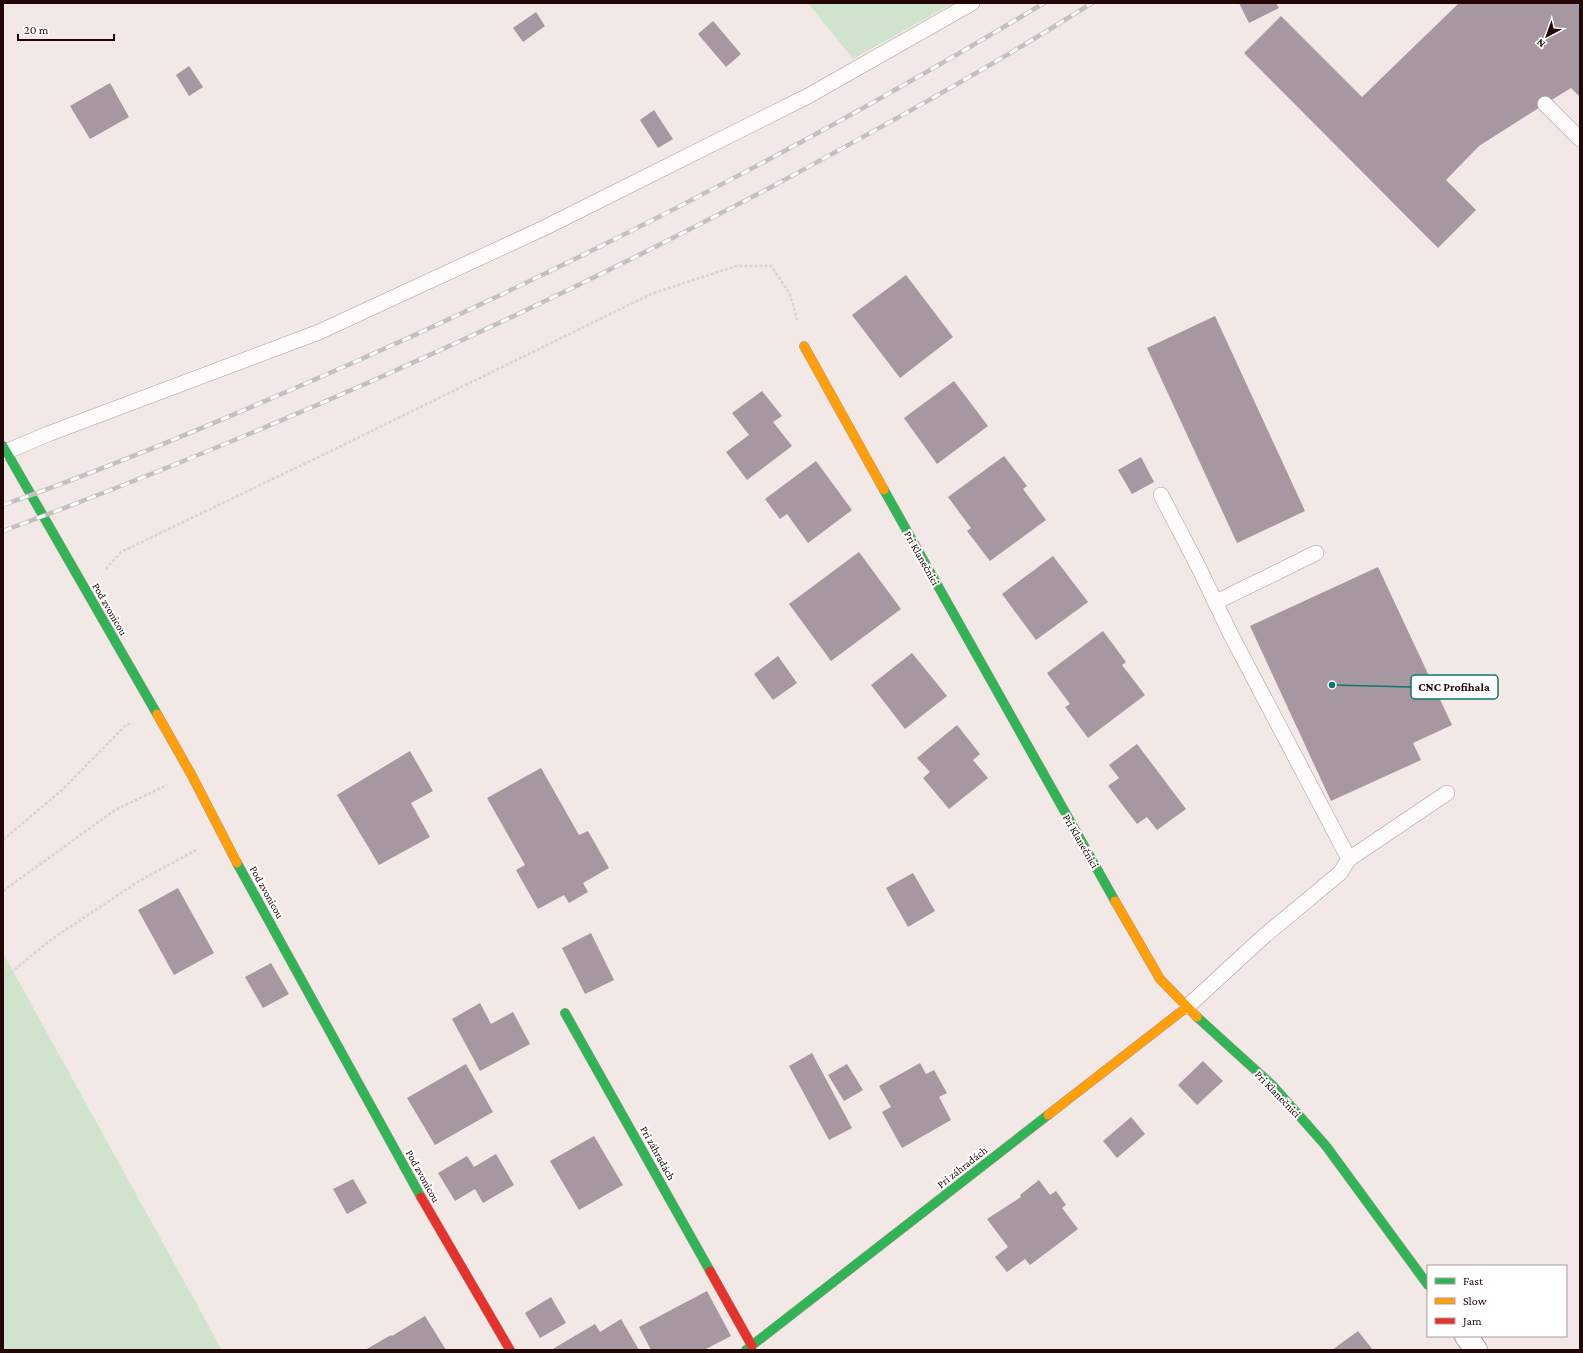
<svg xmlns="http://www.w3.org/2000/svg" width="1583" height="1353" font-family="'Crimson Pro',serif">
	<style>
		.green { fill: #d0e4cd }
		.building { fill: #a697a1 }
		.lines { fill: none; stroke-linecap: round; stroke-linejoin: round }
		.lane-casing { stroke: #ae9a98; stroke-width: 16 }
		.street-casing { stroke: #ae9a98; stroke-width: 24 }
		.fast-casing { stroke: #ae9a98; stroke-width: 10 }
		.slow-casing { stroke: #ae9a98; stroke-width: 10 }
		.jam-casing { stroke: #ae9a98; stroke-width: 10 }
		.path { stroke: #d7d3d2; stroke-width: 2.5; stroke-dasharray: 3 2; stroke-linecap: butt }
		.lane { stroke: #fdfcfb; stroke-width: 15 }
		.street { stroke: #fdfcfb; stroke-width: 22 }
		.fast { stroke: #30b455; stroke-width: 9 }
		.slow { stroke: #ff9f0a; stroke-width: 9 }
		.jam { stroke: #e5322d; stroke-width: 9 }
		.rail-casing { stroke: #c4c0c0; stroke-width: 4.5 }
		.rail { stroke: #fff; stroke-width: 3; stroke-dasharray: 9; stroke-linecap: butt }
		.labels { text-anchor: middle; stroke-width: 4; stroke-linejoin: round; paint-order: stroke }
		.street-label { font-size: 11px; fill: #220504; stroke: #fff }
		.leader { fill: none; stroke: #0f766e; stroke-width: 1.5 }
		.callout-dot { fill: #0f766e; stroke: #fff; stroke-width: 1.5 }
		.callout { fill: #fff; stroke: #0f766e; stroke-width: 1.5 }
		.callout-label { font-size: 12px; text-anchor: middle; font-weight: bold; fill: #220504 }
	</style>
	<rect width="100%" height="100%" fill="#f2e8e6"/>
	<g class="green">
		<polygon points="808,3 953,3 853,59"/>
		<polygon points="3,953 222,1350 3,1350"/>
	</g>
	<g class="building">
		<polygon points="1239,3 1276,3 1279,8 1249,23"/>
		<polygon points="1459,3 1580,3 1580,97 1571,88 1545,104 1479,146 1446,180 1476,210 1438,248 1244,53 1281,16 1362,97"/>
		<polygon points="536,12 545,26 523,42 513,28"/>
		<polygon points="713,21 741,54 726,67 698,34"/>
		<polygon points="189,66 203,87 189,96 176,75"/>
		<polygon points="110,83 129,117 90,139 70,106"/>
		<polygon points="654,110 673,139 658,148 640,120"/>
		<polygon points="906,275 953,337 900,378 852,315"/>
		<polygon points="1215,316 1305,511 1237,543 1147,348"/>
		<polygon points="954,381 988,426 937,464 904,418"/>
		<polygon points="762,391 782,416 773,422 792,446 747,480 726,452 749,435 732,413"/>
		<polygon points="1004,456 1027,486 1023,489 1046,520 990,561 967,531 971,528 948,497"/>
		<polygon points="1141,457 1154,482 1132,494 1118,470"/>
		<polygon points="816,461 852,510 808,543 787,514 780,519 765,499"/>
		<polygon points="859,552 901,609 831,661 789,604"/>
		<polygon points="1053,556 1088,602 1036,640 1002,594"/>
		<polygon points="1378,567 1452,725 1413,743 1421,760 1331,801 1250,626"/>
		<polygon points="1103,631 1126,662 1122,665 1145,695 1088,738 1065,707 1070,704 1047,673"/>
		<polygon points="912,653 947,696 905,729 871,685"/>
		<polygon points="778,656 797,683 773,700 754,674"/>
		<polygon points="957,725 980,754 973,760 988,778 949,809 923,778 930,772 917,758"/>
		<polygon points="1137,744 1186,809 1157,830 1147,817 1137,824 1108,786 1119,778 1109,765"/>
		<polygon points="410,751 433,791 411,803 430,837 379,865 337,795"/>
		<polygon points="541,768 579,835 588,831 609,868 583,883 588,892 569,903 564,895 538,909 516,870 525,865 487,798"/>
		<polygon points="913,873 935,911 908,927 886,888"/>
		<polygon points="178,888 214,953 174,975 138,910"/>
		<polygon points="591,933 614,980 585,994 562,948"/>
		<polygon points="271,963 289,994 263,1008 245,977"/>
		<polygon points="480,1003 491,1024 513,1012 530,1044 480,1071 452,1019"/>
		<polygon points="812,1053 852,1128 829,1140 789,1066"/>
		<polygon points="1203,1061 1223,1081 1197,1105 1178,1085"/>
		<polygon points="920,1063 926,1074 934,1070 947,1093 939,1097 951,1120 902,1148 882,1112 891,1107 879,1086"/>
		<polygon points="466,1064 493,1112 435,1145 407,1098"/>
		<polygon points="847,1064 863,1090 844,1101 828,1075"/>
		<polygon points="1131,1117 1145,1134 1117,1158 1103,1141"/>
		<polygon points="594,1136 623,1185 579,1210 550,1161"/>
		<polygon points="496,1154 514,1185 483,1203 475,1189 455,1201 438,1173 467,1156 474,1167"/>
		<polygon points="353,1179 367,1203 347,1214 333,1189"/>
		<polygon points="1039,1180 1050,1195 1056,1191 1066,1205 1062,1208 1078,1229 1030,1265 1025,1259 1007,1272 995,1257 1008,1247 987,1219 1021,1197 1020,1195"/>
		<polygon points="707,1291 731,1336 704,1350 651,1350 639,1327"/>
		<polygon points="551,1297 566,1323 540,1338 525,1313"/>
		<polygon points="425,1316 446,1350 365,1350 391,1335 392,1336"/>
		<polygon points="621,1319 639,1350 551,1350 595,1324 600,1332"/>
		<polygon points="1358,1331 1373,1350 1332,1350"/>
	</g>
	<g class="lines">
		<g class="lane-casing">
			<g id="lane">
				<polyline points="1545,104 1580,139"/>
				<polyline points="3,453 48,434 319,332 544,228 808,96 972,3"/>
				<polyline points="1161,495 1198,566 1230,633 1349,859"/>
				<polyline points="1216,602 1316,553"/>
				<polyline points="1187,1007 1263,937 1340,873 1349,859 1447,793"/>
			</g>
		</g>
		<g class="street-casing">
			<polyline id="street" points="1466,1336 1476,1350"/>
		</g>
		<g class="fast-casing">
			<g id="fast">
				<polyline points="3,446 157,714"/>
				<polyline points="884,490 1115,901"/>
				<polyline points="237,863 421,1197"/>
				<polyline points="565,1013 710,1271"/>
				<polyline points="1197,1017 1273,1086 1326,1146 1428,1285"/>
				<polyline points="746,1350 1048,1115"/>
			</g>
		</g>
		<g class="slow-casing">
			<g id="slow">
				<polyline points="804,346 884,490"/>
				<polyline points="157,714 191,774 237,863"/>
				<polyline points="1115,901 1160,979 1197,1017"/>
				<polyline points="1048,1115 1187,1007"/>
			</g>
		</g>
		<g class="jam-casing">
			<g id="jam">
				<polyline points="421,1197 510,1350"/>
				<polyline points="710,1271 752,1346"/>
			</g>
		</g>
		<g class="path">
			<polyline points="106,569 121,552 333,450 651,294 736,266 771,266 790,294 797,320"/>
			<polyline points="3,840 62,790 126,725 130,724"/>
			<polyline points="3,891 115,810 167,785"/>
			<polyline points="3,979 52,939 139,881 198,849"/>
		</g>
		<use href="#lane" class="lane"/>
		<use href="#street" class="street"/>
		<use href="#fast" class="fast"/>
		<use href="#slow" class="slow"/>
		<use href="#jam" class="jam"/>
		<g class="rail-casing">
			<g id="rail">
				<path d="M3,505c117,-41 231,-90 345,-140 239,-106 472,-227 696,-362"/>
				<path d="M3,531c265,-98 523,-214 772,-346 107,-58 214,-117 317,-182"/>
			</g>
		</g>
		<use href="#rail" class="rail"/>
	</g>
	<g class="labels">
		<g class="street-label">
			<text transform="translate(922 558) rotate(61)" y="4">Pri Klanečnici</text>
			<text transform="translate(110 609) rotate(60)" y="4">Pod zvonicou</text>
			<text transform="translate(1081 841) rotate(60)" y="4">Pri Klanečnici</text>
			<text transform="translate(267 892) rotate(61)" y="4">Pod zvonicou</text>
			<text transform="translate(1278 1094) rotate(46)" y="4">Pri Klanečnici</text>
			<text transform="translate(658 1153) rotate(61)" y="4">Pri záhradách</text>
			<text transform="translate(962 1167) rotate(-38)" y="4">Pri záhradách</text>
			<text transform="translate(423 1176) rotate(61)" y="4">Pod zvonicou</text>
		</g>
	</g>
	<path class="leader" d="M1332 685L1411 687"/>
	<circle class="callout-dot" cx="1332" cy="685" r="4"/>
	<rect class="callout" x="1411" y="675" width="87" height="24" rx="4"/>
	<g class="callout-label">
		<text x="1454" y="691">CNC Profihala</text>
	</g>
	<rect width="1583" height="1353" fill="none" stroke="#220504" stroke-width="8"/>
	<rect x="1427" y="1265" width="140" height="72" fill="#ffffff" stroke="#a79b9b"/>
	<rect x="1435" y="1278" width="20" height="6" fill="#30b455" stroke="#a79b9b"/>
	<text x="1463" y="1285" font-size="12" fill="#220504">Fast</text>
	<rect x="1435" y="1298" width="20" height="6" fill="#ff9f0a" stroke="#a79b9b"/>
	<text x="1463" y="1305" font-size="12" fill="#220504">Slow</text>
	<rect x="1435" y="1318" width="20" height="6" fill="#e5322d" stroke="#a79b9b"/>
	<text x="1463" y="1325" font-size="12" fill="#220504">Jam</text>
	<g transform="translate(1547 36) rotate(221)" stroke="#ffffff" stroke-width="3" paint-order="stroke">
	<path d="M0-3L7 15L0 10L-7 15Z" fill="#220504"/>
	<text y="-6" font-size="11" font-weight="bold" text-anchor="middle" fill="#220504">N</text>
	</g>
	<path d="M18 34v6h96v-6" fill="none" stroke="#220504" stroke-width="2"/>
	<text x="24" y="34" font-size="12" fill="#220504" stroke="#ffffff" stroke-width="3" paint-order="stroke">20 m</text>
</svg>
